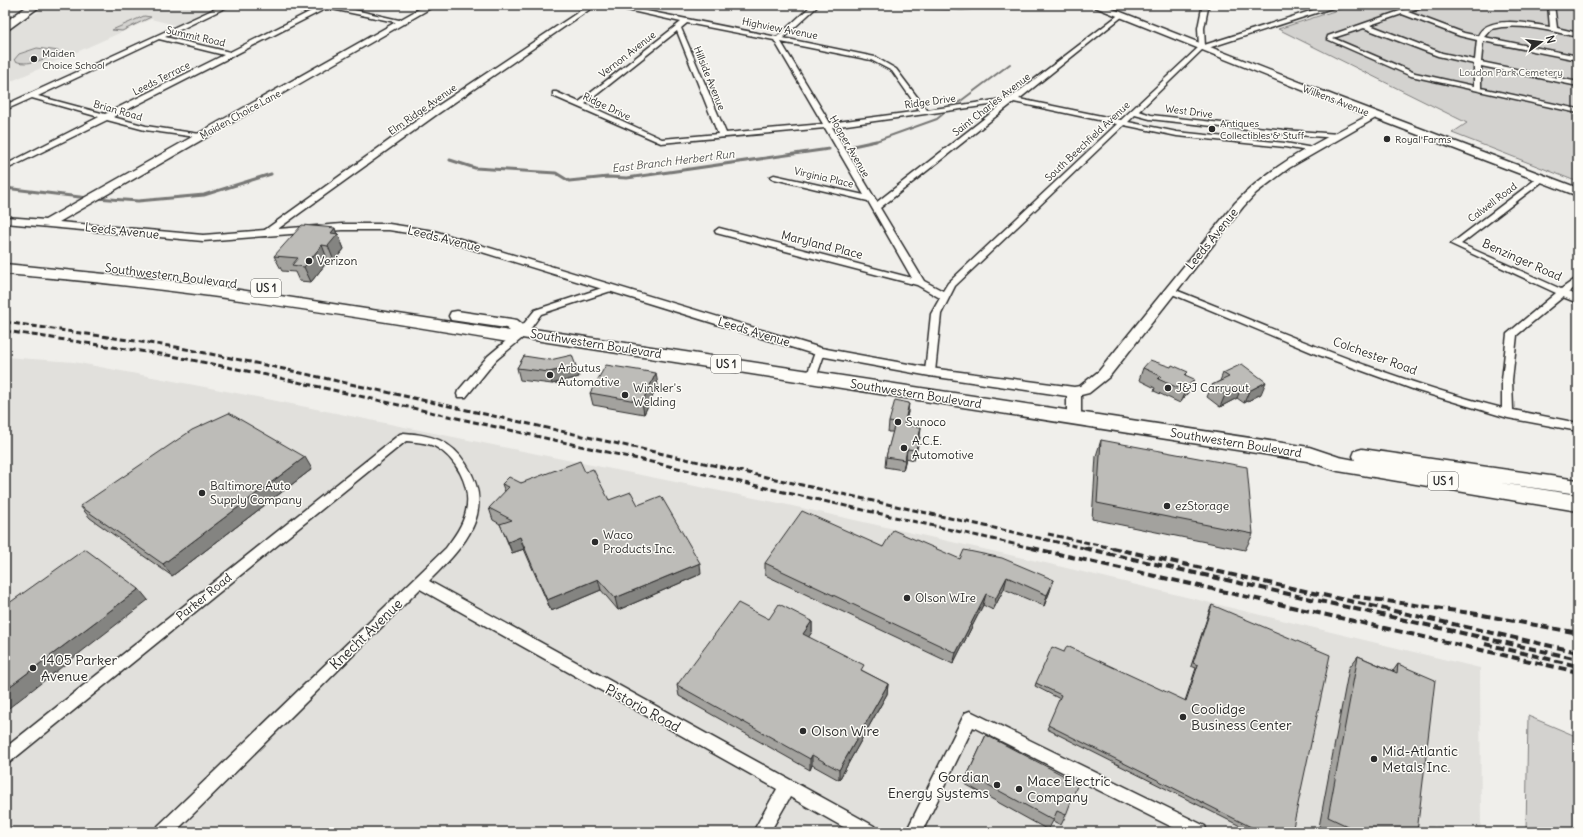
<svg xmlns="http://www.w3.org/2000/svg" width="1583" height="837" font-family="Delius,sans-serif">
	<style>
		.built { fill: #e1e0dc }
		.green { fill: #d3d2cf; stroke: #7f7e7d }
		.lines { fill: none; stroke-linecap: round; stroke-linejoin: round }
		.stream-far1 { stroke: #777775; stroke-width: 2 }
		.stream { stroke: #777775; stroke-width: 3 }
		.minor-casing { stroke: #2b2b2b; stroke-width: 3 }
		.tertiary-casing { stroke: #2b2b2b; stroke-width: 3 }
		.secondary-casing { stroke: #2b2b2b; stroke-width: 3 }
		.primary-casing { stroke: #2b2b2b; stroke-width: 3 }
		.motorway-casing { stroke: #2b2b2b; stroke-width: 3 }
		.minor { fill: #fdfcf7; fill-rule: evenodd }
		.tertiary { fill: #fdfcf7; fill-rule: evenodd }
		.secondary { fill: #fdfcf7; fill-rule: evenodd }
		.primary { fill: #fdfcf7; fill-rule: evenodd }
		.motorway { fill: #fdfcf7; fill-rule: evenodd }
		.rail-far1 { stroke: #2b2b2b; stroke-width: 3; stroke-dasharray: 6 3; stroke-linecap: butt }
		.rail { stroke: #2b2b2b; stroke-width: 4; stroke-dasharray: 8 4; stroke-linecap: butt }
		.wall { fill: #a3a29e; stroke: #2b2b2b }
		.shaded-wall { fill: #848481; stroke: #2b2b2b }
		.building { fill: #bdbcb8; stroke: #2b2b2b }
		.poi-dot { fill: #2b2b2b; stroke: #fdfcf7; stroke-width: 1.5 }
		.labels { text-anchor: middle; stroke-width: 3; stroke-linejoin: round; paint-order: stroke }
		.far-street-label { font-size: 10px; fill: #2b2b2b; stroke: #fdfcf7 }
		.far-poi-label { font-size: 10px; fill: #2b2b2b; stroke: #fdfcf7; text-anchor: start }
		.far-park-label { font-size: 10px; fill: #555554; stroke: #fdfcf7 }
		.far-water-label { font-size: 11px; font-style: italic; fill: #575756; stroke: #fdfcf7 }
		.shield { fill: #fdfcf7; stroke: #6a6a68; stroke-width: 1 }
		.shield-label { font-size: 11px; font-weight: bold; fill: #2b2b2b }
		.street-label { font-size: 12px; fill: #2b2b2b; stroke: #fdfcf7 }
		.poi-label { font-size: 12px; fill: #2b2b2b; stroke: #fdfcf7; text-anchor: start }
		.near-street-label { font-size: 14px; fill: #2b2b2b; stroke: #fdfcf7 }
		.near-poi-label { font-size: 14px; fill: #2b2b2b; stroke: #fdfcf7; text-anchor: start }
	</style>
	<rect width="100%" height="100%" fill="#f0efeb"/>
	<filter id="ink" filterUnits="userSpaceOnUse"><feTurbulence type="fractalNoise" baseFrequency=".025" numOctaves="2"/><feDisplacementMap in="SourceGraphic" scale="8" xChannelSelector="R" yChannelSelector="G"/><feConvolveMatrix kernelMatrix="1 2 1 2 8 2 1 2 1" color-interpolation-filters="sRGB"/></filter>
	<g filter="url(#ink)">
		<g class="built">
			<polygon points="49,5 224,5 179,26 151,19 5,84 5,33"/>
			<polygon points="5,357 74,362 257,397 779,503 1054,565 1480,668 1481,832 1444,832 1434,825 1433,832 5,832"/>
		</g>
		<g class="green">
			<polygon points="1353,5 1578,5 1578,182 1452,133 1467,123 1278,29"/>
			<polygon points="144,16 151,17 122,31 112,30"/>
			<path d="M37,48l22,3c-9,7 -34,17 -45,9l5,-6z"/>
			<polygon points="1528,716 1578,737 1578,832 1526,832"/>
		</g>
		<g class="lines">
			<g class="stream-far1">
				<polyline points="958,103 1010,64"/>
				<polyline points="873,142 937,119 943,114"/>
			</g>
			<g class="stream">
				<polyline points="853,146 876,141"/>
				<polyline points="450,160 475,168 556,173 569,181 608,177 627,178 829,149"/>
				<polyline points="5,188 88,198"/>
				<polyline points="96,198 138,201 204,195 271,174"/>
			</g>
			<g class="minor-casing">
				<g id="minor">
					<path d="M223,5h8l-66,32 65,15 91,-46 -1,-1h12l76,17 -3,2 -78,-16 -214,109 33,9 54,8h3v4l-58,-8 -38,-10 -102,50v-5l94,-48 -67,-19 -27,12v-5zM159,39l65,16 -119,59 -67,-18z"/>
					<polygon points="589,5 596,5 436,115 268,236 262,236 262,232 430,111"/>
					<path d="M605,5h12l160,32 35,-32h7l-36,33 92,19 21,12 31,41 83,-12 111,-85 3,2 -1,1 -104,83 102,21 78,-73 -1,-19 4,-20 -1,-3h6l1,3 -4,20 1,19 -66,64 12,4 133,15 54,4 4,2 -4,2 -54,-4 -134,-15 -15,-4 -7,7 49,10 108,11 28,5 4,2 -4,2 -28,-5 -108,-11 -53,-11 -169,161 -14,28 -6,58 -5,4 -5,-4 6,-58 9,-16 -23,-13 -201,-52 -1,-2 4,-3 193,50 -44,-77 -94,-22 -4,-2 4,-2 90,20 -39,-67 -164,15 -108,-47v-4h3l23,10 102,-80zM687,23l87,17 49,84 -97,9 -45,-105zM677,31l41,103 -56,5 -77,-35zM781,42l90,18 21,11 28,40 -90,12zM1014,102l103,22 -169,159 -5,8 -19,-10 -44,-73zM1004,103l-127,99 -45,-75z"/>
					<polygon points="906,5 1002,5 999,7 962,9 909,7"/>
					<polygon points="1309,5 1317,5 1325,10 1320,11"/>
					<path d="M1417,5h9l-18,7 56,21 14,3c8,-22 55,-12 72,-9l-2,-22h6l3,23 21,5v4c-28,-6 -59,-15 -87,-8l-7,8 94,19v4l-95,-19 -2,21 97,20v4l-97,-20v22l97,21v4l-167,-37 -84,-37 1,-3zM1402,14l58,22 17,4 -2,20 -33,-7 -72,-28zM1364,28l74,28 36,8v22l-59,-13 -82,-35z"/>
					<path d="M1540,176h6l1,2 -86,66 100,45 17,-12v8l-9,7 9,4v7l-15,-6 -46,38 -5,45 1,30 65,13v8l-70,-13 -90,-27 -102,-37 -151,-63 5,-3 3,1c109,43 216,91 329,119v-28l5,-46 49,-41 -105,-49z"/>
					<polygon points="611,285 616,288 614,290 541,314 526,335 496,360 466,397 458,397 457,394 458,391 488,356 518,331 535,310"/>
					<polygon points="820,349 825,352 816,378 811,382 807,381 806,378 815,352"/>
					<path d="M404,433c27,2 47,7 62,31 32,49 -3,83 -37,117l445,245 2,6h-24l-62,-35 -20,35h-17l24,-43 -357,-200 -245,243h-19l2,-6 288,-278c8,-11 17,-23 20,-37 6,-24 -10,-54 -32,-65 -9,-4 -19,-4 -28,-5l-396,321 -5,2v-16l395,-314z"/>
					<polygon points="970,711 1205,826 1207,832 1182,832 973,727 922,832 906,832 965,713"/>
				</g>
			</g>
			<g class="tertiary-casing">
				<g id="tertiary">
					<path d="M426,5h10l-377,217 144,13 139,-11h47l45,7 387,117 109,20 144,19 6,-1 19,-15 136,-168c39,-41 89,-64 138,-90l3,-1 5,3 -92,53 -33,25 -13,14 -134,170 -20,16 -8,2v23l-2,3 -5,2 -5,-2 -2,-3v-22l-137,-20 -110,-20 -387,-119 -44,-7h-47l-139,11 -198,-18v-6l40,3z"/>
					<polygon points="1329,5 1341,5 1205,49 1199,49 1198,47"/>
				</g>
			</g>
			<g class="secondary-casing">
				<polygon id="secondary" points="1090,5 1103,5 1335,96 1578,188 1578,196 1327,100"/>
			</g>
			<g class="primary-casing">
				<path id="primary" d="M5,264l189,19 316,48 -4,-3 -55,-8 -2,-4 2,-4 6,-1 54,8 6,1 10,8 782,119 30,10 16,3 -2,-4 2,-5 7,-2 216,31v14l-78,-11 78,12v16l-240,-40 -31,-10 -785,-123 -14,4c-167,-28 -334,-55 -503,-68z"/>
			</g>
			<g class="motorway-casing">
				<polygon id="motorway" points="29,5 42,5 9,29 5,31 5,22"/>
			</g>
			<use href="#minor" class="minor"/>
			<use href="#tertiary" class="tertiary"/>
			<use href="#secondary" class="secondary"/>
			<use href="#primary" class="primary"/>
			<use href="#motorway" class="motorway"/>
			<g class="rail-far1">
				<polyline points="5,322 176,347 270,366 1088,549"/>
				<polyline points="5,331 167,355 262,374 1036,549"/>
				<polyline points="1048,534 1117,549"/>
			</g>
			<g class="rail">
				<polyline points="1032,548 1578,672"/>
				<polyline points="1084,548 1578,659"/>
				<polyline points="1112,548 1578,652"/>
				<polyline points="1352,596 1477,614 1578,633"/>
				<polyline points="1485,644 1578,666"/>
			</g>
		</g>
		<g class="wall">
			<polygon points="337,233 338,234 344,249 334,261 328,261 311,282 299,281 295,272 282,271 274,256"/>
			<polygon points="524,356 579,377 552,384 520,380 517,368"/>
			<polygon points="1143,368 1186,376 1189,391 1180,403 1154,391 1155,388 1139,380"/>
			<polygon points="1223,373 1261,394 1244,403 1237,398 1220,407 1207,397 1212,385 1220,381"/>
			<polygon points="658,385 644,414 593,405 590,393"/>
			<polygon points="908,412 905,425 920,437 914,460 906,458 903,470 885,467 886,457 893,432 888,432 889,422"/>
			<polygon points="1101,440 1253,534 1245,550 1092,519 1096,456"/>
			<polygon points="312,469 172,576 90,518 80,506"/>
			<polygon points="585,472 609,500 638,505 701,574 618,610 601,590 551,611 524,549 512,553 500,524 493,520 489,508 505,492 502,484 521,483"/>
			<polygon points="883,547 960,559 1050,591 1044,606 1004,589 993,610 983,605 953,664 765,575 765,563"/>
			<polygon points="1212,605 1292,832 1252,832 1047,729 1060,699 1035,686 1036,683 1064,652 1185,701 1196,668 1191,666 1210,609"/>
			<polygon points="769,619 812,621 812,632 808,637 863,671 888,684 887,694 839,780 812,765 810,770 679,696 677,685"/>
			<polygon points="1358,656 1393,671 1398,664 1417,832 1329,832 1319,827 1349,668"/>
			<polygon points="986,735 1066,815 1061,825 1053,821 1048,830 965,784 968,774"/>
		</g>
		<g class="shaded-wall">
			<polygon points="335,228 337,235 338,234 344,249 334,261 328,246 331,233"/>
			<polygon points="322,245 328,261 311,282 304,267"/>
			<polygon points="576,366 579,377 552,384 549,372"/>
			<polygon points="656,373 658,385 644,414 642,402"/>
			<polygon points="1194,379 1189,391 1180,403 1185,391"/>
			<polygon points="1266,382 1261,394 1244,403 1249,391"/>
			<polygon points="1242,386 1237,398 1220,407 1225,395"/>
			<polygon points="909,403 908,412 902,434 904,425"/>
			<polygon points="921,427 920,437 914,460 916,450"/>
			<polygon points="907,449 906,458 903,470 905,460"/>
			<polygon points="305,457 312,469 172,576 163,564"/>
			<polygon points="520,537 524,549 512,553 508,542"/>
			<polygon points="700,563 701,574 618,610 615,598"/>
			<polygon points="1007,577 1004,589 993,610 996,598"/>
			<polygon points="598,579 601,590 551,611 547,600"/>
			<polygon points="1054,580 1050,591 1044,606 1047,595"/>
			<polygon points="139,589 148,600 5,711 5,690"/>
			<polygon points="986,594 983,605 953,664 956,653"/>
			<polygon points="812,621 812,632 803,646 803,634"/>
			<polygon points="888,684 887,694 839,780 839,770"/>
			<polygon points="812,755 812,765 810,770 810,759"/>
		</g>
		<g class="building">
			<polygon points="302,225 335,228 331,233 338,234 328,246 322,245 304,267 292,265 298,258 274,256"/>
			<polygon points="572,355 576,366 549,372 517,368 524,356 550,360"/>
			<polygon points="1150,360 1171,367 1172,365 1188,372 1185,375 1194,379 1185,391 1158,379 1161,376 1143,368"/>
			<polygon points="1242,364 1266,382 1249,391 1242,386 1225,395 1212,385 1229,377 1223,373"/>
			<polygon points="606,365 656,373 642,402 590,393"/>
			<polygon points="895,400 909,403 904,425 921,427 916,450 907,449 905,460 886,457 895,423 889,422"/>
			<polygon points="229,413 305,457 163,564 80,506 192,430"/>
			<polygon points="1101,440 1247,467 1253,534 1097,503"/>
			<polygon points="580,461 585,472 593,469 609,500 631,492 638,505 661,496 700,563 615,598 598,579 547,600 520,537 508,542 500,524 512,520 489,508 509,487 502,484 509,477 521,483"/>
			<polygon points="802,511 883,547 893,530 960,559 964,550 1002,558 1054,580 1047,595 1007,577 996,598 986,594 956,653 765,563"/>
			<polygon points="85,549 139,589 5,690 5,606"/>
			<polygon points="738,603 769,619 779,604 812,621 803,634 864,665 861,670 888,684 839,770 812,755 810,759 677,685"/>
			<polygon points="1212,605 1330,655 1292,832 1261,832 1048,725 1061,695 1036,683 1052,647 1064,652 1067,646 1186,701 1198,665 1193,663"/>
			<polygon points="1358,656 1397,673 1398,664 1435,680 1417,832 1358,832 1358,831 1328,817"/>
			<polygon points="986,735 1078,783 1066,815 1057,811 1053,820 968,774"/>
		</g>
	</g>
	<g class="poi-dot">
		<circle cx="34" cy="59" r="4"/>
		<circle cx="1212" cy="129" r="4"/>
		<circle cx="1387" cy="139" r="4"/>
		<circle cx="309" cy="261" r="4"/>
		<circle cx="550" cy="375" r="4"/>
		<circle cx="1168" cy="388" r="4"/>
		<circle cx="625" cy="395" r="4"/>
		<circle cx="898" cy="422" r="4"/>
		<circle cx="904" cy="448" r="4"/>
		<circle cx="202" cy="493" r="4"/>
		<circle cx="1167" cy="506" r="4"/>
		<circle cx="595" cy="542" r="4"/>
		<circle cx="907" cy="598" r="4"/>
		<circle cx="33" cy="668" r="4"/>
		<circle cx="1183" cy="717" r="4"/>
		<circle cx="803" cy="731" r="4"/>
		<circle cx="1374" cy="759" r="4"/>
		<circle cx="997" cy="785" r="4"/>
		<circle cx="1019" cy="789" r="4"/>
	</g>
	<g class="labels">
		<g class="far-street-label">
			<text transform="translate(780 28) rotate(11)" y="4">Highview Avenue</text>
			<text transform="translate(196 36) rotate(13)" y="4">Summit Road</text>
			<text transform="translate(627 54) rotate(-38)" y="4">Vernon Avenue</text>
			<text transform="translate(161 78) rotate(-27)" y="4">Leeds Terrace</text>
			<text transform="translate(710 78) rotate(68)" y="4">Hillside Avenue</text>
			<text transform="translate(1336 100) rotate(21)" y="4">Wilkens Avenue</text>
			<text transform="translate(930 101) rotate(-8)" y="4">Ridge Drive</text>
			<text transform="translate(991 104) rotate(-38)" y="4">Saint Charles Avenue</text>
			<text transform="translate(607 106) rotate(25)" y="4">Ridge Drive</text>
			<text transform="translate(422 109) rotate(-35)" y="4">Elm Ridge Avenue</text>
			<text transform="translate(118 110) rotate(16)" y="4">Brian Road</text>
			<text transform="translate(1189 111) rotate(7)" y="4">West Drive</text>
			<text transform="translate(240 114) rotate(-29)" y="4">Maiden Choice Lane</text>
			<text transform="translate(1087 141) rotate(-43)" y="4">South Beechfield Avenue</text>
			<text transform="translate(850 146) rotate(60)" y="4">Hooper Avenue</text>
			<text transform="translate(824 177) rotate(13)" y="4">Virginia Place</text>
			<text transform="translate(1492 202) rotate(-37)" y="4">Calwell Road</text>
		</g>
		<g class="far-poi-label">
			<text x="42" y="57">Maiden<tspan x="42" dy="12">Choice School</tspan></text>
			<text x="1220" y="127">Antiques<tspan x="1220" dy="12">Collectibles &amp; Stuff</tspan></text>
			<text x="1395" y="143">Royal Farms</text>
		</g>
		<g class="far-park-label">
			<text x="1511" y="76">Loudon Park Cemetery</text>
		</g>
		<g class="far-water-label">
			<text transform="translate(673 161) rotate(-7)" y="4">East Branch Herbert Run</text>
		</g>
		<g class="shield">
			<rect x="251" y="279" width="30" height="18" rx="3"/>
			<rect x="711" y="355" width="30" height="18" rx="3"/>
			<rect x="1428" y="472" width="30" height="18" rx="3"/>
		</g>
		<g class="shield-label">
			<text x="266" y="292">US 1</text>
			<text x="726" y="368">US 1</text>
			<text x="1443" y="485">US 1</text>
		</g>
		<g class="street-label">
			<text transform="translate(122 231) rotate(6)" y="4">Leeds Avenue</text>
			<text transform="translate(444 239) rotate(14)" y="4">Leeds Avenue</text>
			<text transform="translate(1212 239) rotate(-51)" y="4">Leeds Avenue</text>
			<text transform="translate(822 245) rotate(14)" y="4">Maryland Place</text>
			<text transform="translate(1522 260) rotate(24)" y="4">Benzinger Road</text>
			<text transform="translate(171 276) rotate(7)" y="4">Southwestern Boulevard</text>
			<text transform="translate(754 332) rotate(17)" y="4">Leeds Avenue</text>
			<text transform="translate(596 344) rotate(9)" y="4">Southwestern Boulevard</text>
			<text transform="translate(1375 356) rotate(20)" y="4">Colchester Road</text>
			<text transform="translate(916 394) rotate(9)" y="4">Southwestern Boulevard</text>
			<text transform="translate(1236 443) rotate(9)" y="4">Southwestern Boulevard</text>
			<text transform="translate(204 597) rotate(-39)" y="4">Parker Road</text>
		</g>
		<g class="poi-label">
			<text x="317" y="265">Verizon</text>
			<text x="558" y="372">Arbutus<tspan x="558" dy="14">Automotive</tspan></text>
			<text x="633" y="392">Winkler's<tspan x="633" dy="14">Welding</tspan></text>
			<text x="1176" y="392">J&amp;J Carryout</text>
			<text x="906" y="426">Sunoco</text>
			<text x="912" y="445">A.C.E.<tspan x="912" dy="14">Automotive</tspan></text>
			<text x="210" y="490">Baltimore Auto<tspan x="210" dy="14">Supply Company</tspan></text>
			<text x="1175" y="510">ezStorage</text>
			<text x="603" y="539">Waco<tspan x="603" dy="14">Products Inc.</tspan></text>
			<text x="915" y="602">Olson WIre</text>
		</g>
		<g class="near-street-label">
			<text transform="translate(366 634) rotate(-44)" y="5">Knecht Avenue</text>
			<text transform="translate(643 708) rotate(29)" y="5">Pistorio Road</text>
		</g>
		<g class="near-poi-label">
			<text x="41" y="665">1405 Parker<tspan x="41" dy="16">Avenue</tspan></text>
			<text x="1191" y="714">Coolidge<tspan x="1191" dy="16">Business Center</tspan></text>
			<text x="811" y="736">Olson Wire</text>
			<text x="1382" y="756">Mid-Atlantic<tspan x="1382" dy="16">Metals Inc.</tspan></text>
			<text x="989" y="782" text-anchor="end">Gordian<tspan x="989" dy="16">Energy Systems</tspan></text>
			<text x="1027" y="786">Mace Electric<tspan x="1027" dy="16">Company</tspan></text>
		</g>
	</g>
	<rect width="1583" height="837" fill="none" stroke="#fdfcf7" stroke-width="20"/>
	<rect x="10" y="10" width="1563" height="817" fill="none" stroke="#2b2b2b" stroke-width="1.5" filter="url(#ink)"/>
	<g transform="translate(1541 42) rotate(75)" stroke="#fdfcf7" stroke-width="3" paint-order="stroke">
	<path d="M0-3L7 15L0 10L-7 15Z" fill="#2b2b2b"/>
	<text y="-6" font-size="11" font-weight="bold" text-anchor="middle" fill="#2b2b2b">N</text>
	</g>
</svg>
